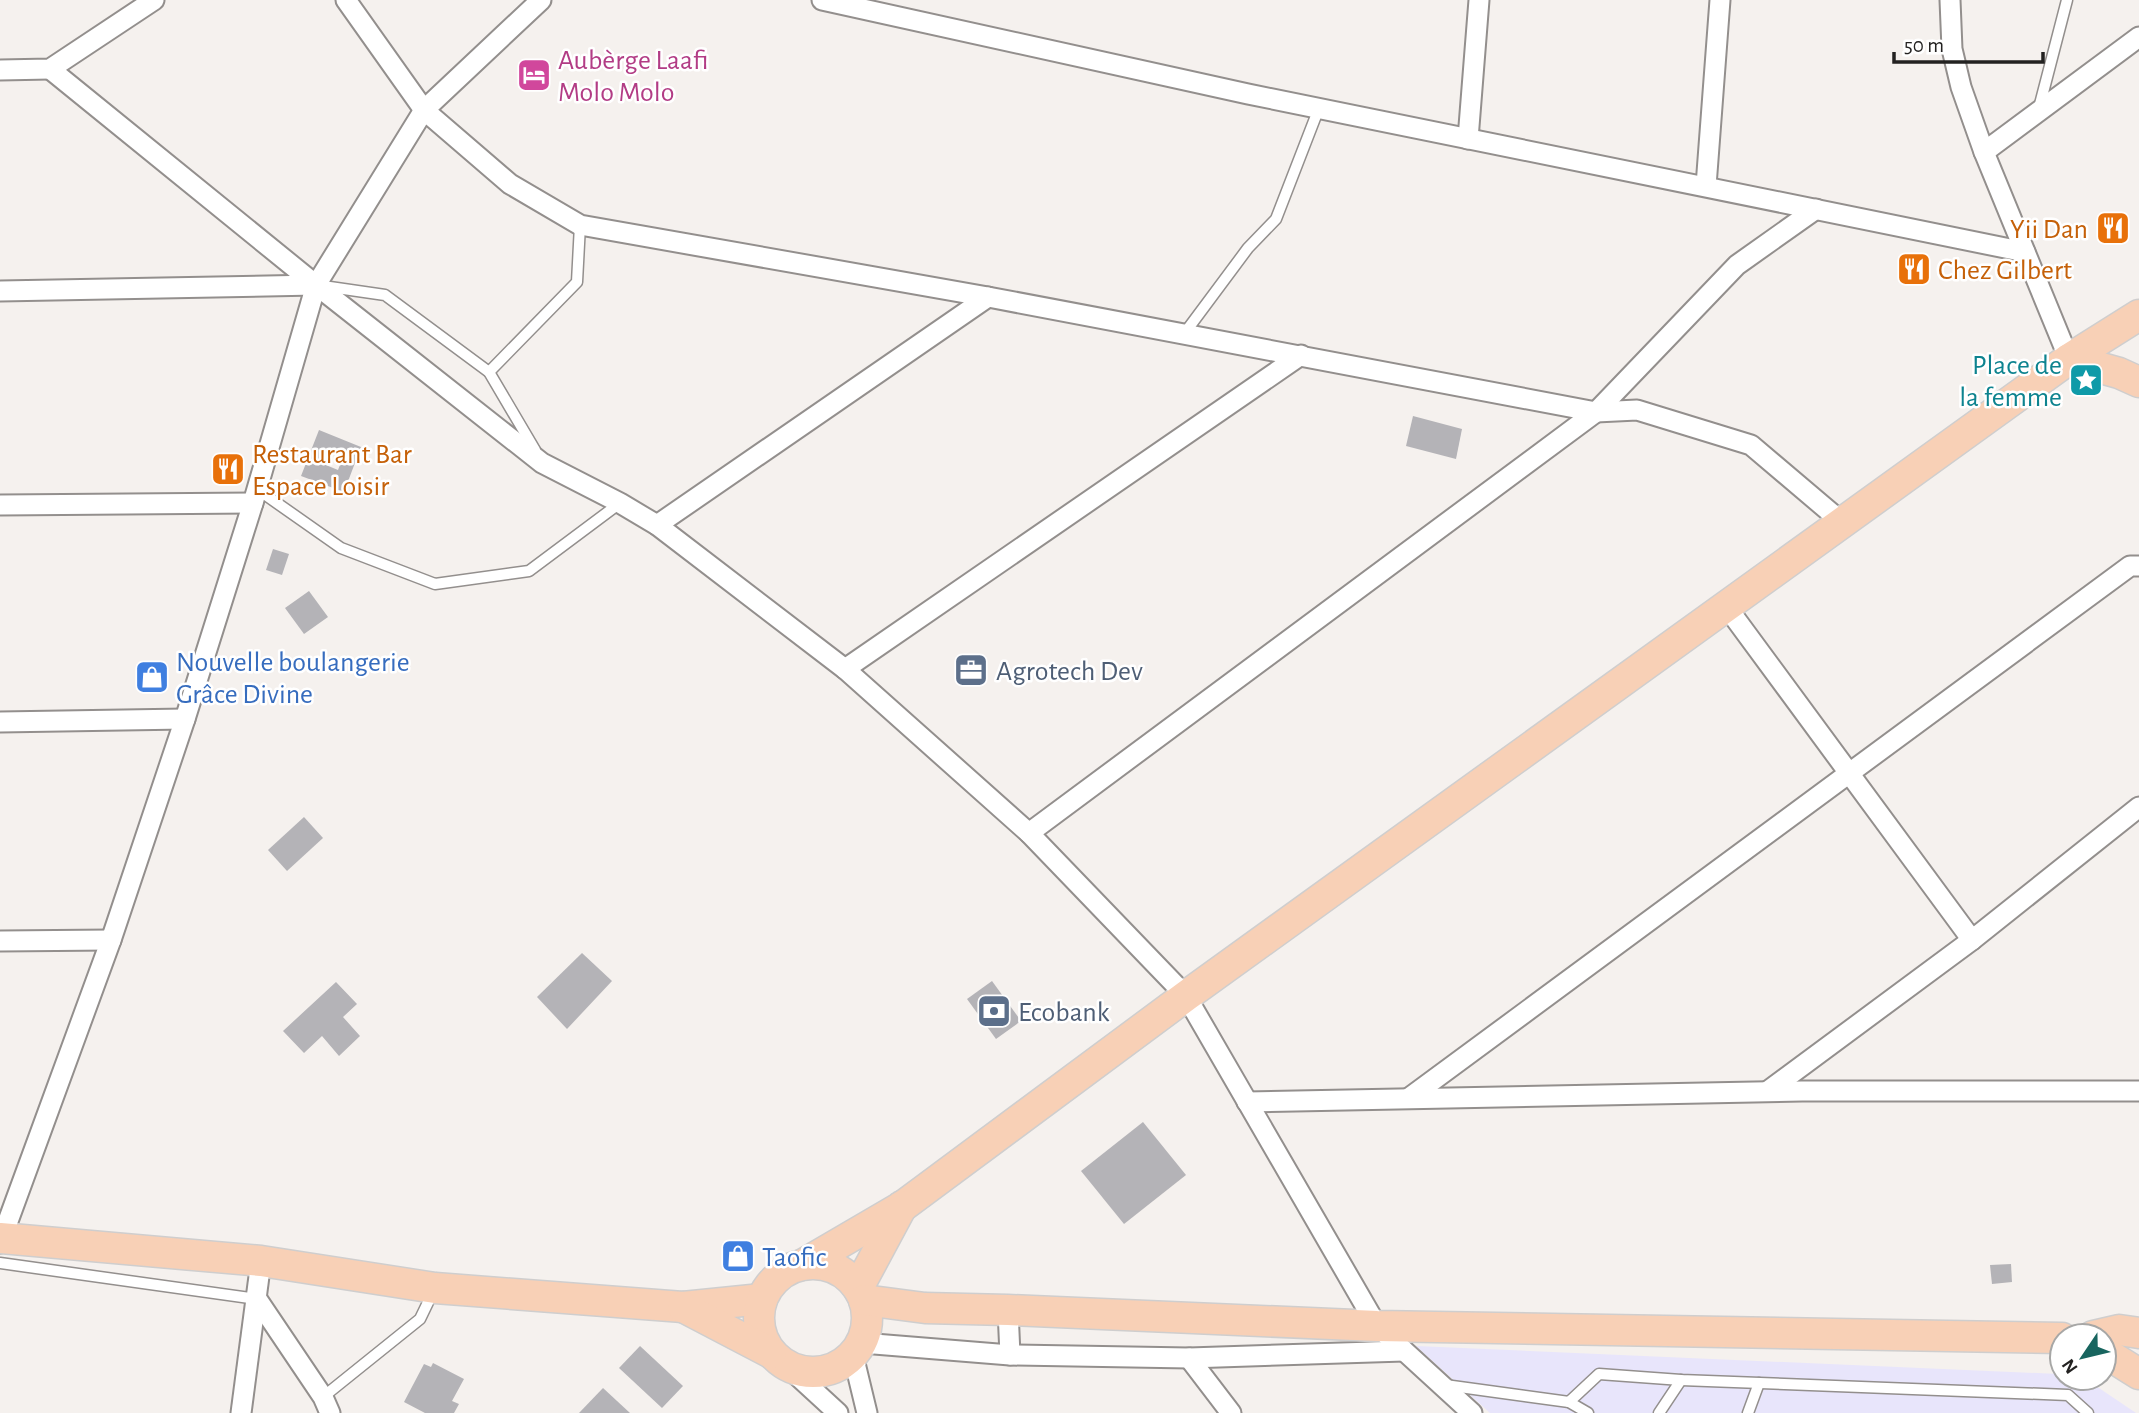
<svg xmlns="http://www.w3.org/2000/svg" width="2139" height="1413" font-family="'Alegreya Sans',sans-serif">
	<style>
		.commercial { fill: #e8e5fb }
		.building { fill: #b4b3b7; fill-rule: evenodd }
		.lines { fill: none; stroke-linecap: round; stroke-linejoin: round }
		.service-casing { stroke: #938f8d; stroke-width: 13 }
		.minor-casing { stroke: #938f8d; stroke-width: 23 }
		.primary-casing { stroke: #cfcece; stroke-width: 33 }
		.service { stroke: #fff; stroke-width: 10 }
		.minor { stroke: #fff; stroke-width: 19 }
		.primary { stroke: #f8d0b6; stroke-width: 30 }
		.labels { text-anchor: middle; stroke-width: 5; stroke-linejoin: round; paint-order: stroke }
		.hotel-label { font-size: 28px; fill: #b23c85; stroke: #fff; text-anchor: start }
		.food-label { font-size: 28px; fill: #c56008; stroke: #fff; text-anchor: start }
		.culture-label { font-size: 28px; fill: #0d838f; stroke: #fff; text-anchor: end }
		.shop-label { font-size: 28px; fill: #366cbe; stroke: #fff; text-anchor: start }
		.service-label { font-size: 28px; fill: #4e5e75; stroke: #fff; text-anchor: start }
	</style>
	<rect width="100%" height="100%" fill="#f5f1ee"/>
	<polygon class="commercial" points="1416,1346 2058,1374 2062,1375 2062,1378 2072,1378 2093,1384 2136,1413 1490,1413"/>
	<g class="building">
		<polygon points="1413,416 1462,429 1456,459 1406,446"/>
		<path d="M319,430l42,17 -17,45 -43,-16zM326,450l17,7 -5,13 -17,-7z"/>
		<polygon points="273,549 289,554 282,575 266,570"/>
		<polygon points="309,591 328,617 304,634 285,608"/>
		<polygon points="304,817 323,838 287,871 268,850"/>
		<polygon points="582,953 612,981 567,1029 537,997"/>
		<polygon points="992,981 1021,1021 996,1039 967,999"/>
		<polygon points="336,982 357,1004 343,1017 360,1036 339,1056 322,1036 304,1053 283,1031"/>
		<polygon points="1143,1122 1186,1175 1124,1224 1081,1171"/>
		<polygon points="2011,1264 2012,1282 1992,1284 1990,1265"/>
		<polygon points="640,1346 683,1386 662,1408 619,1368"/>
		<polygon points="433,1363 464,1379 452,1401 459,1404 454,1413 425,1413 404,1402 424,1364 431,1367"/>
		<polygon points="603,1388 630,1413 579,1413"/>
	</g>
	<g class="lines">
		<g class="service-casing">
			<g id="service">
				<polyline points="2039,108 2067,0"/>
				<polyline points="323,286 385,295 489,372 535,450"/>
				<polyline points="1184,334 1248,248 1276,219 1319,108"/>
				<polyline points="489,372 577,282 580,225"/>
				<polyline points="257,489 341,548 435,584 529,571 620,503"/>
				<polyline points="0,1263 257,1299"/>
				<polyline points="1445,1385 1569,1402 1588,1413"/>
				<polyline points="323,1397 420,1319 433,1292"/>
				<polyline points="1569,1402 1599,1374 1681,1380 2068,1395 2088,1413"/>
				<polyline points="1659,1413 1681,1380"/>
				<polyline points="1748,1413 1759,1383"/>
			</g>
		</g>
		<g class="minor-casing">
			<g id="minor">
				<polyline points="346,0 424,110 510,184 580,225 988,297 1596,412 1637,410 1751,445 1843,523"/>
				<polyline points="822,0 1248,94 2025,252"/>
				<polyline points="1950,0 1952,49 1961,87 1984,152 2069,359"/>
				<polyline points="50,69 316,285 542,463 620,503 657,525 845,669 1029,833 1186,996 1377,1326 1472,1413"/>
				<polyline points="0,70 50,69 154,0"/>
				<polyline points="1468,139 1479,0"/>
				<polyline points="1984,152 2139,37"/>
				<polyline points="1706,186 1720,0"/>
				<polyline points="0,291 316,285"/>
				<polyline points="0,505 253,503"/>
				<polyline points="657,525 988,297"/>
				<polyline points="1726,606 1972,940"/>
				<polyline points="845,669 1301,355"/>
				<polyline points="0,722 185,719"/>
				<polyline points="1029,833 1596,412 1737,265 1816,209"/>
				<polyline points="0,941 111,940"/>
				<polyline points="1768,1091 1972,940 2139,807"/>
				<polyline points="1409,1098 2130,566 2139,566"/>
				<polyline points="1247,1102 1802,1091 2139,1091"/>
				<polyline points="0,1243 111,940 185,719 253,503 316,285 424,110 541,0"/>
				<polyline points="257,1299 323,1397 330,1413"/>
				<polyline points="1008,1310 1010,1355"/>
				<polyline points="862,1343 1010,1355 1189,1358 1404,1351"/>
				<polyline points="853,1355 867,1413"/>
				<polyline points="1189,1358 1231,1413"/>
				<polyline points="789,1368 838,1413"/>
				<polyline points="241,1413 261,1261"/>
			</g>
		</g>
		<g class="primary-casing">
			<g id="primary">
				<polyline points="2069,359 2119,373 2139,382"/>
				<polyline points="0,1238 261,1261 435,1288 683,1307 762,1299"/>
				<circle cx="813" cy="1318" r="54"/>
				<polyline points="802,1265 903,1206 1186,996 2069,359 2139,315"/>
				<polyline points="858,1288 902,1206"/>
				<polyline points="864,1300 925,1308 1008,1310 1377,1326 2062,1338"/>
				<polyline points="683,1307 771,1353"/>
				<polyline points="2093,1336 2119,1330 2139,1333"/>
				<polyline points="2104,1352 2139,1374"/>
			</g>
		</g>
		<use href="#service" class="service"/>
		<use href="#minor" class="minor"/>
		<use href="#primary" class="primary"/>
	</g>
	<defs>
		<g id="hotel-square" transform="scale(1.75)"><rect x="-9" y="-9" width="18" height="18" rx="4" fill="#d1479c" stroke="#fff"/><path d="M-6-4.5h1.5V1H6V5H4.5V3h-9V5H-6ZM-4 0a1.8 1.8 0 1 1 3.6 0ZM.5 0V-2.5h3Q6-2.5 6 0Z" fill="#fff"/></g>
		<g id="restaurant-square" transform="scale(1.75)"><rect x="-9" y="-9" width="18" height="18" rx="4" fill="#e8710a" stroke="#fff"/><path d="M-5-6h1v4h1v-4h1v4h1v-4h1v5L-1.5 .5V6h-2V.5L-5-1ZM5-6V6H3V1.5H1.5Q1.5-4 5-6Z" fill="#fff"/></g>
		<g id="sight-square" transform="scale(1.75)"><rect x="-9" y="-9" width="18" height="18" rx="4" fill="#0f9aa8" stroke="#fff"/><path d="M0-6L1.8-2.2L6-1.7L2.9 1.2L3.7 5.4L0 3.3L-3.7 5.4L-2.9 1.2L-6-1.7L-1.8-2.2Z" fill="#fff"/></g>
		<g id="office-square" transform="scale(1.75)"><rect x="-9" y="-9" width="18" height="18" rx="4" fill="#5c6f8a" stroke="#fff"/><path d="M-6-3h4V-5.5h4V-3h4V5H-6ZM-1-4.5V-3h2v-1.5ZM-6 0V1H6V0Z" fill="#fff"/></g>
		<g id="shop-square" transform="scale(1.75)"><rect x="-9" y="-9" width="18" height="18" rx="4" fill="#3f7fe0" stroke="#fff"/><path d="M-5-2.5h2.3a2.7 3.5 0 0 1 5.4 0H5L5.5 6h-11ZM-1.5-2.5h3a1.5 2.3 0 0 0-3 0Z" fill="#fff"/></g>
		<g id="bank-square" transform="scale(1.75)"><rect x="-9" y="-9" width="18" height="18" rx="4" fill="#5c6f8a" stroke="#fff"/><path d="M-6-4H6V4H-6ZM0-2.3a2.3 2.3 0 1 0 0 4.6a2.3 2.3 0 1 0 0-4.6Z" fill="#fff"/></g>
	</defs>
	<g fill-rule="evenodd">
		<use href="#hotel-square" x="534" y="75"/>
		<use href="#restaurant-square" x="2113" y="228"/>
		<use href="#restaurant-square" x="1914" y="269"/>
		<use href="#sight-square" x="2086" y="380"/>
		<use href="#restaurant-square" x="228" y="469"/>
		<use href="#office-square" x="971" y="670"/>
		<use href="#shop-square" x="152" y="677"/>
		<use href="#bank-square" x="994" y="1011"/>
		<use href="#shop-square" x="738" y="1256"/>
	</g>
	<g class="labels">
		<g class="hotel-label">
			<text x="558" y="69">Aubèrge Laafi<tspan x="558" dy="32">Molo Molo</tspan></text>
		</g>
		<g class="food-label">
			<text x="2088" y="238" text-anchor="end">Yii Dan</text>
			<text x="1938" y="279">Chez Gilbert</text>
			<text x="252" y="463">Restaurant Bar<tspan x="252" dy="32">Espace Loisir</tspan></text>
		</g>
		<g class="culture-label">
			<text x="2062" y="374">Place de<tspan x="2062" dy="32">la femme</tspan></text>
		</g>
		<g class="shop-label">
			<text x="176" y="671">Nouvelle boulangerie<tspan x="176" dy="32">Grâce Divine</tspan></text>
			<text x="762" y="1266">Taofic</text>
		</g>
		<g class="service-label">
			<text x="996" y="680">Agrotech Dev</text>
			<text x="1018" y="1021">Ecobank</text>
		</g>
	</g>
	<g transform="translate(2083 1357) rotate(235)"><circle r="33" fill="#ffffff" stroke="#a7a7a6" stroke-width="2"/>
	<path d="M0-5L12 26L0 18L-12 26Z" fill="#18655f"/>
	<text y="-10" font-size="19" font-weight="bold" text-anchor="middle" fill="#232221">N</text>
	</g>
	<path d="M1894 52v10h149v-10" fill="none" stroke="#232221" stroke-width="3.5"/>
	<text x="1904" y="52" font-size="21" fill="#232221" stroke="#ffffff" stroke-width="5" paint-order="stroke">50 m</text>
</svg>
